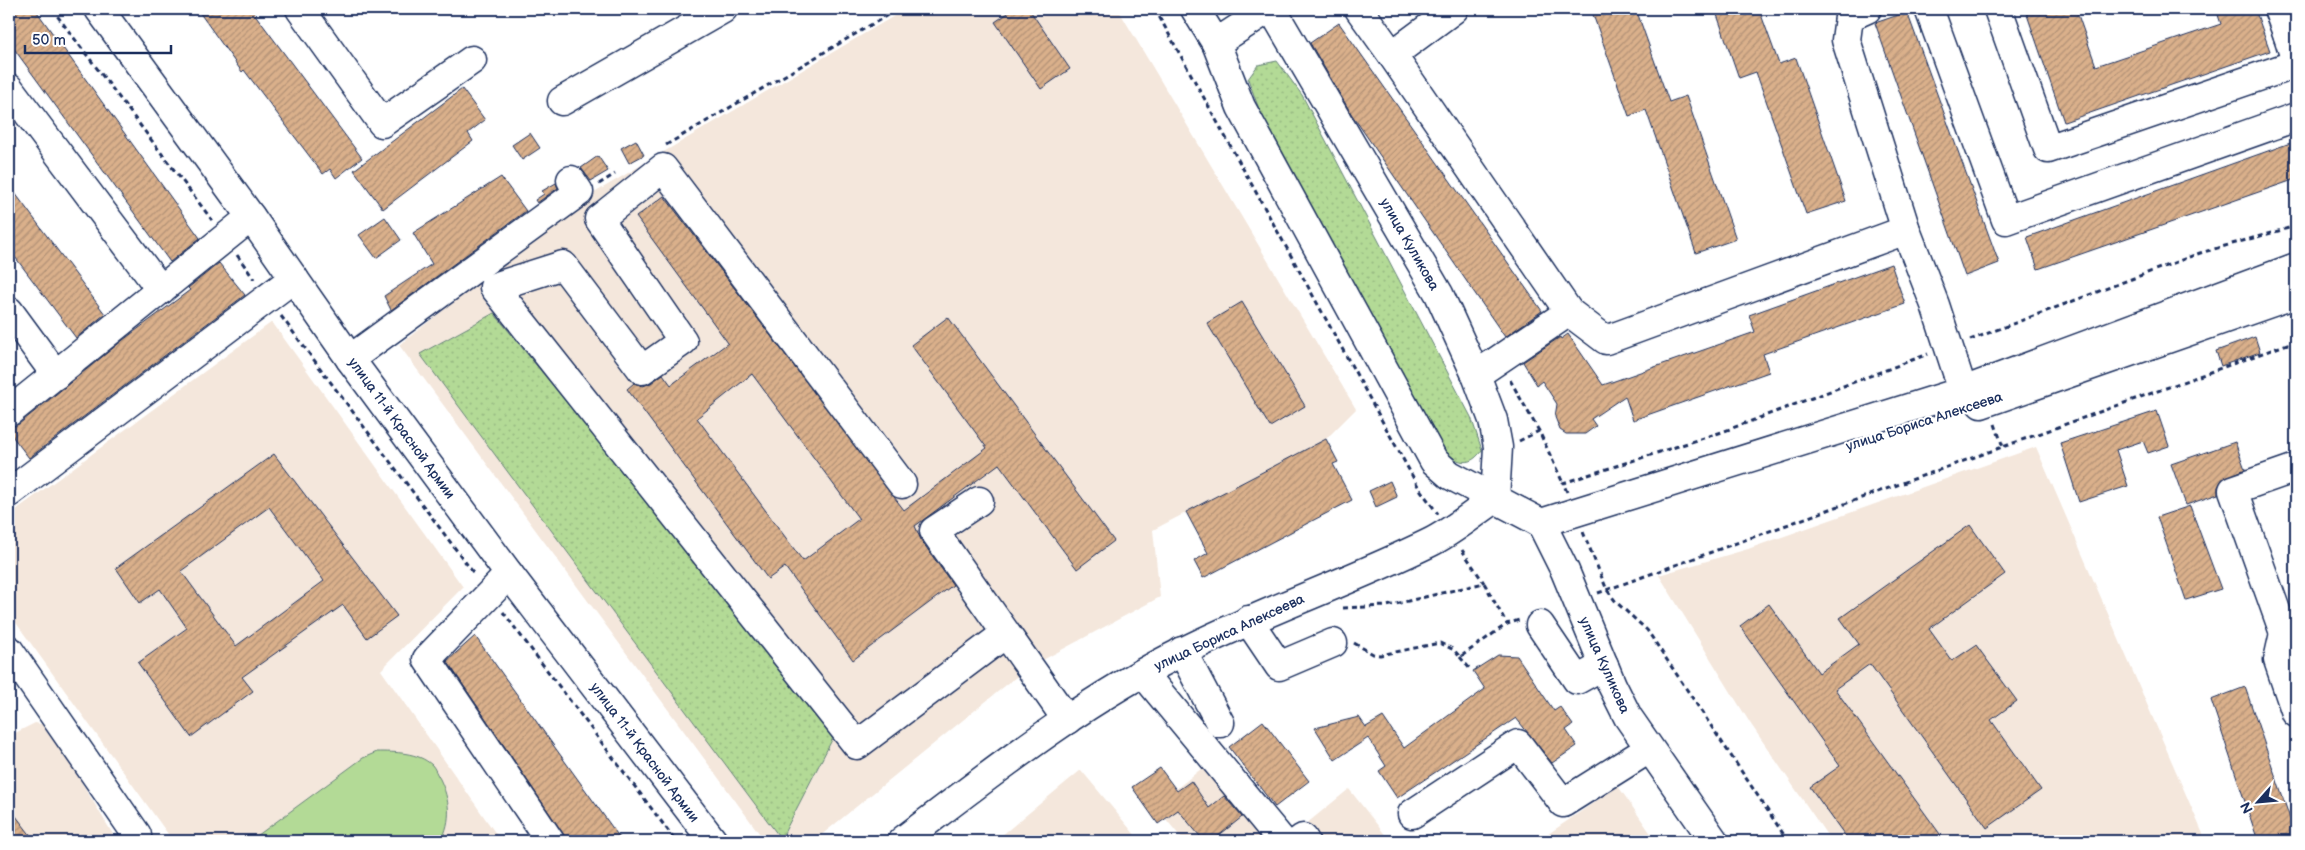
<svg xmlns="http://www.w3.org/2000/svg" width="2305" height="850" font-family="'Balsamiq Sans',sans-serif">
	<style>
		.built { fill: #f4e7dc }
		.grass { fill: url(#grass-dots); stroke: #67847a }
		.garden { fill: #b3da96; stroke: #67847a }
		.building { fill: url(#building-hatch); stroke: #1b2f5e; fill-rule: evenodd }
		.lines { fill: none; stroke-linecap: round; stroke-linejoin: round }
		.minor-casing { stroke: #1b2f5e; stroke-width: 31 }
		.major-casing { stroke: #1b2f5e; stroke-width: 31 }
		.path { stroke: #1b2f5e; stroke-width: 3; stroke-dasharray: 5 4; stroke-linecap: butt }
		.minor { stroke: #fff; stroke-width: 28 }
		.major { stroke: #fff; stroke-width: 28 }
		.labels { text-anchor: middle; stroke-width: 4; stroke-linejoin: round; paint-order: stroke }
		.street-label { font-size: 14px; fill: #1b2f5e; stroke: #fff }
	</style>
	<defs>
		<pattern id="grass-dots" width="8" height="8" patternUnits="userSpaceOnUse" patternTransform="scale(1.25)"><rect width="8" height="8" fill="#b3da96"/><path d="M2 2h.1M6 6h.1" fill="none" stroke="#99bb84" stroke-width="1.8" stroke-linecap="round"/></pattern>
		<pattern id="building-hatch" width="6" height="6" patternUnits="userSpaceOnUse" patternTransform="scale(1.25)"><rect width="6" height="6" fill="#dab08b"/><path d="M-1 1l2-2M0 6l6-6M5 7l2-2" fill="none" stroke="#b09075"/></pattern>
	</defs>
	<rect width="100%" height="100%" fill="#fff"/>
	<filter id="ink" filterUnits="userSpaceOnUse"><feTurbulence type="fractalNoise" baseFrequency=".02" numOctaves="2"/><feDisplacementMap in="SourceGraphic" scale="10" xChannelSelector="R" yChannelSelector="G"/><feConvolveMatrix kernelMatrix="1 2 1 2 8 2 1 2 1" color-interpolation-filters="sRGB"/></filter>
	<g filter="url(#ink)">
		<g class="built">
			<polygon points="906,9 1118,9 1356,409 1326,439 1153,530 1160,597 1026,669 814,841 765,841 399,345 589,196"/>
			<polygon points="272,322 463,587 381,670 501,841 173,841 9,613 9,515"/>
			<polygon points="2036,447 2206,841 1831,841 1750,723 1659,575 1748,549"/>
			<polygon points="35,723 47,725 114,836 111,841 9,841 9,736"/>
			<polygon points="1222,752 1290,837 1349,789 1390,841 1184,841 1155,806"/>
			<polygon points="1081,770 1140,841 995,841"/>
			<polygon points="1618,786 1656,841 1538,841"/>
		</g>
		<g class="grass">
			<path d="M1277,61l25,34 169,322 11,33c-16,24 -33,6 -47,-9l-173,-324 -14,-38 10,-14z"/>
			<polygon points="494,313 835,734 781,839 420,354"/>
		</g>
		<path class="garden" d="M377,752c18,0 41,0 55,13 3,3 5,10 8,14 10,21 12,41 1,62h-191l113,-83z"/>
		<g class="building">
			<polygon points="9,9 35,9 200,238 170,262 9,42"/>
			<polygon points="197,9 251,9 362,158 336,178 330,169 323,174 244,70 242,72"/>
			<polygon points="1014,9 1029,9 1070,69 1041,89 995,22"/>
			<polygon points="1591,9 1636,9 1669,102 1686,96 1736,239 1696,253 1646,110 1629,116"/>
			<polygon points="1715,9 1759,9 1779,64 1796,58 1846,201 1806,214 1756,72 1739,78"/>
			<polygon points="2025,9 2076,9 2096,66 2221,24 2216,9 2255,9 2270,51 2064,122"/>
			<polygon points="1907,12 1999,263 1965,276 1875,23"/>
			<polygon points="1339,23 1542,311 1505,337 1352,115 1310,43"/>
			<polygon points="462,89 485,120 468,133 473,141 383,209 354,170"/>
			<polygon points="530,133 540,148 522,160 512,145"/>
			<polygon points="636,140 644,155 629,163 621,148"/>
			<polygon points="2296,141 2296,179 2038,269 2027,237"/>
			<polygon points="598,156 608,171 591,181 581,168"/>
			<polygon points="501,177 526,211 391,310 384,296 432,264 413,233"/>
			<polygon points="556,183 558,188 537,203 535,200 544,194 542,191"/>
			<polygon points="9,185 105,314 76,338 9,249"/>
			<path d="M664,196l240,314 83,-62 -76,-103 37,-28 166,224 -37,28 -78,-105 -84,62 6,14 32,45 -100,75 -68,-93 -17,12 -141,-190 7,-6 9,3 8,-3 12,-9 8,11 57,-42 -92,-126zM752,374l107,145 -56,42 -106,-143z"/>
			<polygon points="385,217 401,240 376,258 359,235"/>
			<polygon points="219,263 245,295 29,458 9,432 9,427 19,424 123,340 190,290 188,288"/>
			<polygon points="1891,264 1905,304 1763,354 1769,372 1633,420 1625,396 1591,419 1596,426 1585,434 1566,434 1560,430 1555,417 1557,404 1542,381 1537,385 1523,362 1560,337 1561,339 1568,334 1603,385 1755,332 1749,315"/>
			<polygon points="1242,302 1305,406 1270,427 1207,323"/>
			<polygon points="2255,337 2260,352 2221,366 2216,351"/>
			<polygon points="2157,411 2169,446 2148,453 2143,441 2116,450 2128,486 2079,502 2060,443"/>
			<polygon points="1326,439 1338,462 1333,464 1352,500 1203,578 1194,561 1208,553 1186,512"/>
			<polygon points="2235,442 2245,469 2222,480 2218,487 2218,494 2186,505 2171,464"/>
			<path d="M274,454l123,162 -30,22 -24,-33 -101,72 11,14 -62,46 -53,-74 49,-35 -27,-39 -20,14 -24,-35zM269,507l55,74 -88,65 -55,-75z"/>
			<polygon points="1390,481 1397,497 1376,507 1369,491"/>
			<polygon points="2190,506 2221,589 2186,600 2157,517"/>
			<polygon points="1970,525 2005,574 1929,629 1952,661 1976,645 2017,701 1991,720 2041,790 1987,828 1870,664 1835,689 1945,841 1849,841 1810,787 1840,766 1740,626 1769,604 1819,673 1859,644 1840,618"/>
			<polygon points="475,636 622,841 568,841 447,661"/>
			<polygon points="1498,655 1517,656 1554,711 1560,707 1573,725 1566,730 1577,746 1552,763 1516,718 1397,798 1379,771 1386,766 1368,738 1335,760 1315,728 1359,717 1366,727 1383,717 1404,748 1485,689 1473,671"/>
			<polygon points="2245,687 2296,836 2296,841 2258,841 2211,700"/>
			<polygon points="1263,721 1309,781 1275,807 1229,747"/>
			<polygon points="1160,768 1177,791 1191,781 1209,808 1224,796 1242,817 1212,841 1204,841 1178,810 1158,824 1132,787"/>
			<polygon points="9,807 35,841 9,841"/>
		</g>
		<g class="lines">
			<g class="minor-casing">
				<g id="minor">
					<polyline points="99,9 251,217 353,363 509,574 713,841"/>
					<polyline points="300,9 382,123 472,60"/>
					<polyline points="1195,9 1216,43"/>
					<polyline points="1359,9 1392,55"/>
					<polyline points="1454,9 1392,55 1569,312 1606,340 1906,230"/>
					<polyline points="1867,9 1849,17 1846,40 1906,230 1935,305 1963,391"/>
					<polyline points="1929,9 2006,220 2296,117"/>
					<polyline points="1998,9 2048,149 2296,64"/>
					<polyline points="2278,9 2288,36"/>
					<polyline points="2296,33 2288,36 2296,62"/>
					<polyline points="9,88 161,290"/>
					<polyline points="562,101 723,9"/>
					<polyline points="9,311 56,375"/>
					<polyline points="350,359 579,192 571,180"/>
					<polyline points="1476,375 1569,312"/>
					<polyline points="1981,404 2296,294"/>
					<polyline points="9,412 251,217"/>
					<polyline points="2296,468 2233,490 2284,633 2296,645"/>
					<polyline points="902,484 663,168 599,219 683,341 642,370 563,265 494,287 857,745 1005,634"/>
					<polyline points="9,493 294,278"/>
					<polyline points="979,501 934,531 1067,720"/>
					<polyline points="1541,523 1963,391 2296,267"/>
					<polyline points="509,574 427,659 550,841"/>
					<polyline points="1248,620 1279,666 1333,643"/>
					<polyline points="1540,625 1577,680 1604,665"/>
					<polyline points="2284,633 2278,660 2296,713"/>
					<polyline points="9,650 137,835 137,841"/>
					<polyline points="1182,651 1220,723"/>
					<polyline points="1143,673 1282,841"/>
					<polyline points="1412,814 1518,744 1563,803 1649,749"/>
					<polyline points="1299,841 1303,838 1305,841"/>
				</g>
			</g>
			<g class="major-casing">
				<g id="major">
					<polyline points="1268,9 1216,43 1241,107 1434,461 1450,475 1541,523 1565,571 1612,685 1628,717 1714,841"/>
					<polyline points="1272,9 1439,294 1476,375 1493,420 1498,447 1495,499"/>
					<path d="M902,841c90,-68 180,-140 282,-190 80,-40 165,-69 245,-108 23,-11 45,-30 66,-44"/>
				</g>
			</g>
			<g class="path">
				<polyline points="52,9 212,220"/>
				<polyline points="1155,9 1419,488 1438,514"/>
				<polyline points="666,145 898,9"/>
				<polyline points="599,184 615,174"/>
				<polyline points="237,255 254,279"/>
				<polyline points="281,316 475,575"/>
				<polyline points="1970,340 2200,253 2296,226"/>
				<polyline points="1510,380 1539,431"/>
				<polyline points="1995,424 2003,447"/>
				<polyline points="1519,441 1539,431 1563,483"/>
				<polyline points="1567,492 1563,483 1722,432 1928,354"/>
				<polyline points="1583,532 1607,590 1616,602 1647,630 1788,841"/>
				<polyline points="1462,550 1484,583"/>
				<polyline points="1598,593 2296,341"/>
				<polyline points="1343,608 1387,606 1484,583 1507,624 1519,620"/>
				<polyline points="503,612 676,841"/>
				<polyline points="1354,643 1373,654 1380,655 1440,643 1454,650 1460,657 1507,624"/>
				<polyline points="1460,657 1470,669"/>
			</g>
			<use href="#minor" class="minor"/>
			<use href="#major" class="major"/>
		</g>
	</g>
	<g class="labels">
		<g class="street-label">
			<text transform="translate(1410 244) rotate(60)" y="5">улица Куликова</text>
			<text transform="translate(1924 421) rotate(-18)" y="5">улица Бориса Алексеева</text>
			<text transform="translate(402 428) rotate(54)" y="5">улица 11-й Красной Армии</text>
			<text transform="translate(1229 632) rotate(-25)" y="5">улица Бориса Алексеева</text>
			<text transform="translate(1605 665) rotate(66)" y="5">улица Куликова</text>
			<text transform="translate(645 752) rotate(53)" y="5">улица 11-й Красной Армии</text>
		</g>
	</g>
	<rect width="2305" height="850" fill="none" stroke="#fff" stroke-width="30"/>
	<rect x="15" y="15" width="2275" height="820" fill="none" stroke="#1b2f5e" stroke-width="2" filter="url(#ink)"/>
	<g transform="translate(2258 802) rotate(243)" stroke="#ffffff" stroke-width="4" paint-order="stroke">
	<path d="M0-4L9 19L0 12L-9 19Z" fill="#1b2f5e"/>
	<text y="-8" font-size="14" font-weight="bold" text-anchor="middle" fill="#1b2f5e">N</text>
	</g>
	<path d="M25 45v8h146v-8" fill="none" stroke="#1b2f5e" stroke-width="2.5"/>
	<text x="32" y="45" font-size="15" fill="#1b2f5e" stroke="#ffffff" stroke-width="4" paint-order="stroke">50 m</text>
</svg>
